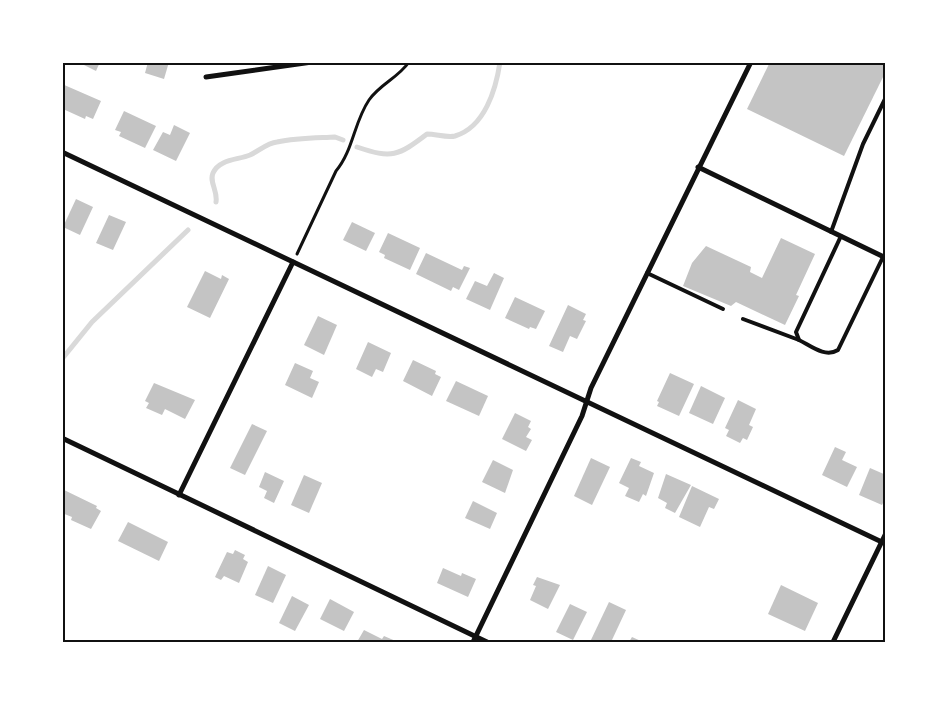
<svg xmlns="http://www.w3.org/2000/svg" width="948" height="705" font-family="Ubuntu,sans-serif">
	<style>
		.lines { fill: none; stroke-linecap: round; stroke-linejoin: round }
		.stream { stroke: #d9d9d9; stroke-width: 5 }
		.building { fill: #c4c4c4 }
		.path { stroke: #111; stroke-width: 3 }
		.service { stroke: #111; stroke-width: 4 }
		.minor { stroke: #111; stroke-width: 5 }
		.neatline { fill: none; stroke: #111; stroke-width: 2 }
	</style>
	<rect width="100%" height="100%" fill="#fff"/>
	<g class="lines">
		<g class="stream">
			<path d="M357,147c35,12 41,9 70,-13 9,0 20,4 28,2 30,-9 41,-47 45,-74"/>
			<path d="M216,202c2,-11 -7,-20 -3,-29 6,-14 25,-13 37,-18 9,-4 17,-12 27,-13 19,-4 39,-4 58,-5l8,3"/>
			<polyline points="62,359 92,322 188,230"/>
		</g>
	</g>
	<g class="building">
		<polygon points="78,62 100,62 96,71"/>
		<polygon points="148,62 169,62 164,79 145,73"/>
		<polygon points="770,62 886,62 886,71 844,156 747,109"/>
		<polygon points="62,84 101,101 93,119 86,116 85,119 63,109"/>
		<polygon points="124,111 156,126 145,148 119,136 121,132 115,130"/>
		<polygon points="174,125 190,133 176,161 153,150 163,132 170,135"/>
		<polygon points="76,199 93,207 80,235 63,227"/>
		<polygon points="109,215 126,222 113,250 96,243"/>
		<polygon points="352,222 375,233 366,251 343,240"/>
		<polygon points="388,233 420,248 410,270 384,258 385,255 379,252"/>
		<polygon points="781,238 815,254 796,295 799,296 785,325 736,302 731,306 683,286 692,263 706,246 751,267 750,272 762,278"/>
		<polygon points="426,253 462,270 464,266 470,268 459,290 453,287 451,291 416,274"/>
		<polygon points="205,271 221,279 222,275 229,279 210,318 187,307"/>
		<polygon points="494,273 504,278 490,310 466,299 475,281 487,286"/>
		<polygon points="515,297 545,311 536,329 530,327 529,329 505,318"/>
		<polygon points="568,305 586,314 583,320 586,321 577,339 570,336 563,352 549,346"/>
		<polygon points="318,316 337,325 324,355 304,345"/>
		<polygon points="368,342 391,353 383,372 376,369 372,377 356,369"/>
		<polygon points="413,360 436,371 435,374 441,377 432,396 403,381"/>
		<polygon points="295,363 313,371 310,378 319,382 312,398 285,385"/>
		<polygon points="670,373 694,384 679,416 657,406 659,402 657,401"/>
		<polygon points="456,381 488,396 479,416 446,401"/>
		<polygon points="154,383 195,400 185,419 165,409 162,415 146,408 149,403 145,401"/>
		<polygon points="701,386 725,398 713,424 689,413"/>
		<polygon points="738,400 756,409 749,425 753,427 747,440 743,438 740,443 726,436 729,430 725,428"/>
		<polygon points="515,413 531,421 528,427 531,429 526,437 532,440 526,451 502,439"/>
		<polygon points="252,424 267,431 245,475 230,468"/>
		<polygon points="835,447 846,452 842,460 857,467 847,487 822,475"/>
		<polygon points="591,458 610,467 592,505 574,496"/>
		<polygon points="631,458 641,462 639,466 654,473 646,496 643,494 639,502 625,496 629,488 619,483"/>
		<polygon points="493,460 513,470 505,493 482,482"/>
		<polygon points="870,468 886,475 886,497 882,505 859,495"/>
		<polygon points="265,472 284,481 274,503 264,498 267,491 259,487"/>
		<polygon points="666,474 691,485 675,513 665,508 667,503 658,498"/>
		<polygon points="304,475 322,483 309,513 291,505"/>
		<polygon points="692,486 719,499 714,509 709,507 700,527 679,517"/>
		<polygon points="62,489 97,506 96,508 101,511 91,529 71,520 72,517 62,513"/>
		<polygon points="473,501 497,513 490,529 465,518"/>
		<polygon points="128,522 168,542 159,561 118,541"/>
		<polygon points="235,550 245,555 243,559 248,562 239,583 224,576 221,580 215,577 227,552 233,554"/>
		<polygon points="268,566 286,575 273,603 255,595"/>
		<polygon points="443,568 461,576 462,573 476,579 468,597 437,583"/>
		<polygon points="537,577 560,585 548,609 530,600 536,586 533,585"/>
		<polygon points="781,585 818,603 805,631 768,614"/>
		<polygon points="292,596 309,605 295,631 279,623"/>
		<polygon points="330,599 354,612 344,631 320,619"/>
		<polygon points="609,602 626,610 611,642 590,642"/>
		<polygon points="570,604 587,612 573,640 556,632"/>
		<polygon points="364,630 382,639 384,636 398,642 357,642"/>
		<polygon points="632,637 643,642 629,642"/>
	</g>
	<g class="lines">
		<path class="path" d="M297,254l39,-83c17,-20 18,-49 33,-71 11,-16 29,-22 40,-38"/>
		<g class="service">
			<polyline points="831,232 863,144 886,97"/>
			<path d="M841,236l-45,96 3,8c12,6 26,18 39,10l45,-93"/>
			<polyline points="647,273 723,309"/>
			<polyline points="743,319 799,340"/>
		</g>
		<g class="minor">
			<polyline points="206,77 312,62"/>
			<polyline points="62,152 886,544"/>
			<polyline points="698,167 886,258"/>
			<polyline points="62,438 487,642"/>
			<polyline points="179,495 293,262"/>
			<polyline points="473,642 582,416 591,388 751,62"/>
			<polyline points="833,642 886,533"/>
		</g>
	</g>
	<rect width="948" height="705" fill="none" stroke="#ffffff" stroke-width="128"/>
	<rect x="64" y="64" width="820" height="577" class="neatline"/>
</svg>
